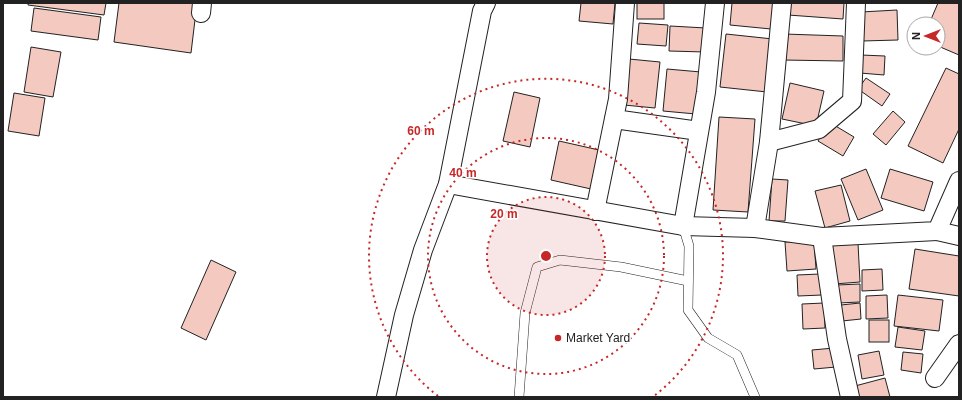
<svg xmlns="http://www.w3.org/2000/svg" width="962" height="400" font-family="Helvetica,sans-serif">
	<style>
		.building { fill: #f3c9c0; stroke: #222 }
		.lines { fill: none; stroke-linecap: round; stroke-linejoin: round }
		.lane-casing { stroke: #222; stroke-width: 10 }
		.street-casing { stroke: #222; stroke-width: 20 }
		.lane { stroke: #fff; stroke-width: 9 }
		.street { stroke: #fff; stroke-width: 18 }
		.ring { fill: none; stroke: #c62828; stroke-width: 2; stroke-dasharray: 2 4 }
		.poi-dot { fill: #c62828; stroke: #fff; stroke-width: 1.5 }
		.labels { text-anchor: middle; stroke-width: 3; stroke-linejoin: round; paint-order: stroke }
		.poi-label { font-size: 12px; fill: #222; stroke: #fff; text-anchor: start }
		.centre { fill: #c62828; stroke: #fff; stroke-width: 2 }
		.ring-label { font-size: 12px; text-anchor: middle; font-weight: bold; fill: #c62828; stroke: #fff; stroke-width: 3; stroke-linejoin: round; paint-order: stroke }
	</style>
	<rect width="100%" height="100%" fill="#fff"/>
	<g class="building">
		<polygon points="28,3 106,3 104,15 28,5"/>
		<polygon points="119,3 197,3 191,53 114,42"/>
		<polygon points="581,3 615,3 613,24 579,21"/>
		<rect x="637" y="3" width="27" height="16"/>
		<polygon points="732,3 774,3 771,29 730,25"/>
		<polygon points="788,3 844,3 843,19 788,15"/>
		<polygon points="938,3 959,3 959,55 938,46 938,24 929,24"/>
		<polygon points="34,8 101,17 98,40 31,31"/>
		<polygon points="897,10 898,40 862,41 861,12"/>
		<polygon points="639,23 668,25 666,46 637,44"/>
		<polygon points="670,26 706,28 705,52 669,51"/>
		<polygon points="726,34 773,39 767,92 720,87"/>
		<polygon points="784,34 843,36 843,61 783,60"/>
		<polygon points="31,47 61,52 53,97 24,92"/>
		<polygon points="861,55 885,56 884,75 860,73"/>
		<polygon points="629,59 660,62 655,108 624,105"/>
		<polygon points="946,68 959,74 959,129 943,163 908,146"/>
		<polygon points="667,69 701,72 696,114 663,111"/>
		<polygon points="866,78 890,94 882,106 858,89"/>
		<polygon points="790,83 824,91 816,126 782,119"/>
		<polygon points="514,92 540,98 530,147 503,141"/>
		<polygon points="14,93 45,98 39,136 8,131"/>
		<polygon points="893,111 905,122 886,145 873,134"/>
		<polygon points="719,117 755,119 748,212 713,210"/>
		<polygon points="829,122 854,137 843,156 818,141"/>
		<polygon points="559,141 599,150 591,189 551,180"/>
		<polygon points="866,169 883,210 858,220 841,179"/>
		<polygon points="890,169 933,182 924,211 881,198"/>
		<polygon points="772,179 788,180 785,221 769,221"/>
		<polygon points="841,185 850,221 825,228 815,191"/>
		<polygon points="814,241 816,269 787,271 785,242"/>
		<polygon points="858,243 860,282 834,284 832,245"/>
		<polygon points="915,249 959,256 959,296 909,289"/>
		<polygon points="211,260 236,272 206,340 181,328"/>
		<polygon points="882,269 883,290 862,291 862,270"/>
		<polygon points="820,274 822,295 798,296 797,275"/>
		<polygon points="860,284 860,302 838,303 837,285"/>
		<polygon points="887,295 888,318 866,319 866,296"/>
		<polygon points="898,295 943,300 939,331 894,326"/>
		<polygon points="824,303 825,328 803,329 802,304"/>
		<polygon points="860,303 861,319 842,321 841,305"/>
		<rect x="869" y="320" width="20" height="22"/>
		<polygon points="898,327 925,331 922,350 895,347"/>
		<polygon points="834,348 836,367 814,369 812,350"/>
		<polygon points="879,351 884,375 862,379 858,355"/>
		<polygon points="903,352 923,354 921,373 901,370"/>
		<polygon points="885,378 890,397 858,397 855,386"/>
	</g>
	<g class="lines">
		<g class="lane-casing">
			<g id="lane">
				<polyline points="683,226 689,246 688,310 708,338 737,355 755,397"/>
				<polyline points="519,397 525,313 537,267 560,260 621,267 688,281"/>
			</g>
		</g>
		<g class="street-casing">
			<g id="street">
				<polyline points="201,13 202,3"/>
				<polyline points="614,119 699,131"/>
				<polyline points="769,142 819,129 852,101 856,3"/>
				<polyline points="448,184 683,226 755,228 822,237 937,231 959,181"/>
				<polyline points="595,211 618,99 625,3"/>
				<polyline points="683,226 706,92 715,3"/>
				<polyline points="755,228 769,142 782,3"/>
				<polyline points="937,231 959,236"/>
				<polyline points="822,237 837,339 850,397"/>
				<polyline points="935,378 959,344"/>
				<polyline points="386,397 404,315 423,250 448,184 482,11 486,3"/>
			</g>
		</g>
		<use href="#lane" class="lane"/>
		<use href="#street" class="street"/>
	</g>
	<circle cx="546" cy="256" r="59" fill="#c62828" fill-opacity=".12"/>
	<g class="ring">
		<circle cx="546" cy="256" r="59"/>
		<circle cx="546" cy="256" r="118"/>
		<path d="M438 396A177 177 0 1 1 654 396"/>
	</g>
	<circle class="poi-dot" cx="558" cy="338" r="4"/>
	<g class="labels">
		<g class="poi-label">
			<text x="566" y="342">Market Yard</text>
		</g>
	</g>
	<circle cx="546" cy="256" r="6" class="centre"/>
	<g class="ring-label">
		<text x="421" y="135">60 m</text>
		<text x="463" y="177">40 m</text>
		<text x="504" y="218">20 m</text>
	</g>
	<rect width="962" height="400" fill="none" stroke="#222222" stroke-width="8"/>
	<g transform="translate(926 36) rotate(270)"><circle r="19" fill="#ffffff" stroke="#a7a7a7"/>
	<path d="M0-3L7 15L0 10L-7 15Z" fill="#c62828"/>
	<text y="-6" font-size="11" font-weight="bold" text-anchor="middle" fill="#222222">N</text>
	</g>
</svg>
